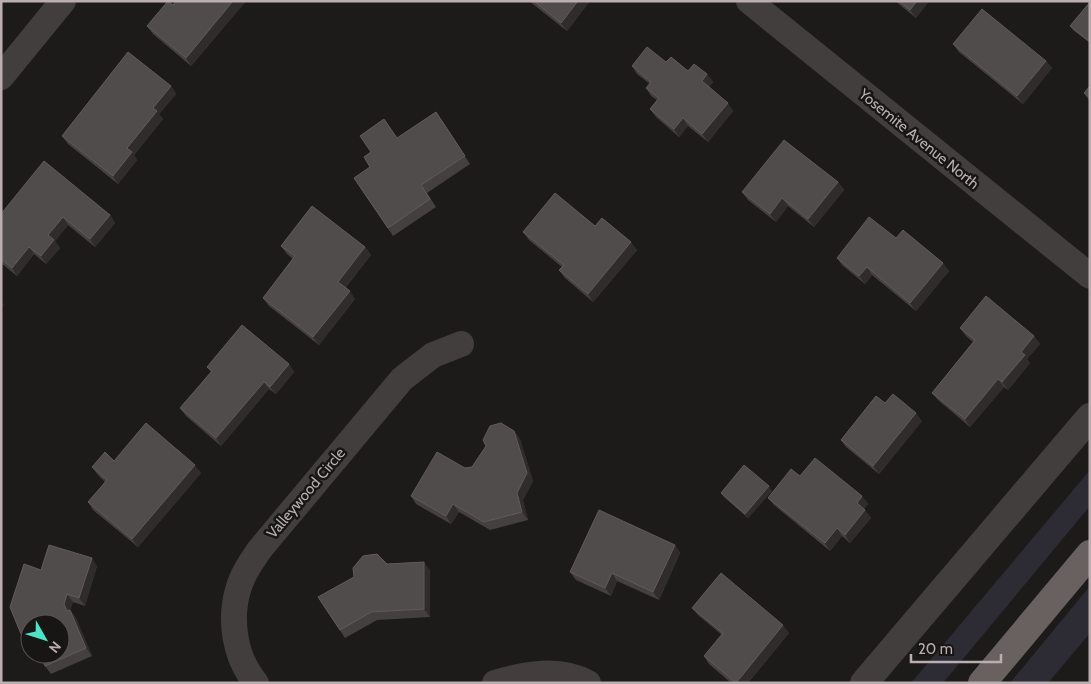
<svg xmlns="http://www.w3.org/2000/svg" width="1091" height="684" font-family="Cabin,sans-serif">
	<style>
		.green { fill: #2d2b34 }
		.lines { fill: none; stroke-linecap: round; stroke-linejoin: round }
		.minor { stroke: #433e3e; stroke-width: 26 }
		.tertiary { stroke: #433e3e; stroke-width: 28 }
		.trunk { stroke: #696060; stroke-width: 28 }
		.wall { fill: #44403f }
		.shaded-wall { fill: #2f2c2b }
		.building { fill: #514c4c; stroke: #615b5b }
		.labels { text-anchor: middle; stroke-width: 5; stroke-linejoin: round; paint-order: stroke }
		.street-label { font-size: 15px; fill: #bbaeb0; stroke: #171615 }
	</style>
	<rect width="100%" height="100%" fill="#1c1b1a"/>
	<g class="green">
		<polygon points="1090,470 1090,506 943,683 911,683"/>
		<polygon points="1090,586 1090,633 1048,683 1010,683"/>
	</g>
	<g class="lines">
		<g class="minor">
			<polyline points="749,1 1090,276"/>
			<polyline points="1,77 63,1"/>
			<path d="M256,683c-21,-25 -27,-62 -18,-93 4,-15 13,-28 22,-41l142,-170 31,-24 28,-11"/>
			<path d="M495,683c29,-9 65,-16 93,0"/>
		</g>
		<polyline class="tertiary" points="864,683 1090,417"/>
		<polyline class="trunk" points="982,683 1090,554"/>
	</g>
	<g class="wall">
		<polygon points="176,1 246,1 191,66 153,34 147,26 173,5"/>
		<polygon points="529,1 590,1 567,31"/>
		<polygon points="895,1 929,1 916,18"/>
		<polygon points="1090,2 1090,43 1073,30 1070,26"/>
		<polygon points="953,44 1046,61 1052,68 1023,104 959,52"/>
		<polygon points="666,62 688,71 707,74 713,82 709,87 733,111 708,142 688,126 679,137 656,117 650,109 657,100 651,96 646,88 650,84 637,74 632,66"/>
		<polygon points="171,86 176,94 159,114 163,119 134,155 137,160 118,184 68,144 62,136"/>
		<polygon points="1090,86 1090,102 1084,93"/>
		<polygon points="436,112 470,164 427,193 436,207 393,236 354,178 370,167 398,138"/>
		<polygon points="838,182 844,190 814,227 788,206 776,222 748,200 742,192"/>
		<polygon points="1,214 110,215 115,223 95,247 68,225 55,241 60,248 46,264 34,254 17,276 1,263"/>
		<polygon points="595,226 637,250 593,302 565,278 559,270 562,267 529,240 523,232"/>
		<polygon points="896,238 949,271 916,311 872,275 865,284 842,265 837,258"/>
		<polygon points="281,246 365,247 371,255 346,287 355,299 319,345 269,306 263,298 293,259 287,254"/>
		<polygon points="960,328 1034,336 1040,344 1027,359 1030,363 1008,390 1004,387 970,427 938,400 932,393 973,342 966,336"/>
		<polygon points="289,364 294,372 276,394 269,389 221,446 186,416 180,408 211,372 207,367"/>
		<polygon points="922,421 879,474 846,447 841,440"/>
		<polygon points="514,431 520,439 533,481 523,500 528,520 490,530 459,512 451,524 416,504 411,496 465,468 472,467 486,446"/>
		<polygon points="114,461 201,473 138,547 93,510 88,502 105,482 98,475 92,467"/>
		<polygon points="800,476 862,496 868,504 864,509 871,518 850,543 842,536 830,551 774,505 768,498"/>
		<polygon points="772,491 748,518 724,497 721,493"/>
		<polygon points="675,545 680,553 659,600 617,581 611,596 576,580 570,572"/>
		<polygon points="97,566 85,606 73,602 70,610 76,618 92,656 51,674 45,666 30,624 30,640 27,641 21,634 41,570"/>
		<polygon points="430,570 430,617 377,620 345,638 318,597"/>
		<polygon points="692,608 789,633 748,683 731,683 709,664 704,656 722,635 698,615"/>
	</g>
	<g class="shaded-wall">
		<polygon points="233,1 246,1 191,66 186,58"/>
		<polygon points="578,1 590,1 567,31 561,23"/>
		<polygon points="917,1 929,1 916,18 910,10"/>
		<polygon points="1046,61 1052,68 1023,104 1017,96"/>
		<polygon points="707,74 713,82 707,89 702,81"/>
		<polygon points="171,86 176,94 159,114 163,119 134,155 137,160 118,184 113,176 127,148 153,108"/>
		<polygon points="728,103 733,111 708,142 702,134"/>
		<polygon points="683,118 688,126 679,137 674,129"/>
		<polygon points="838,182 844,190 814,227 808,219"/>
		<polygon points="782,198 788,206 776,222 770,214"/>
		<polygon points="110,215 115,223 95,247 90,239"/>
		<polygon points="63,217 68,225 55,241 60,248 46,264 41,256 48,235"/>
		<polygon points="631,242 637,250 593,302 588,294"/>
		<polygon points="29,247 34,254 17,276 12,268"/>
		<polygon points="365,247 371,255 344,289 338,282"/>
		<polygon points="943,263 949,271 916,311 910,303"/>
		<polygon points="867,267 872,275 865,284 859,276"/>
		<polygon points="350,291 355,299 319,345 313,337"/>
		<polygon points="1,300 4,305 1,309"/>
		<polygon points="1034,336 1040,344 1027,359 1030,363 1008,390 1002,382 1021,352"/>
		<polygon points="289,364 294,372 276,394 270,387"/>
		<polygon points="998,379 1004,387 970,427 965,419"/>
		<polygon points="264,382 269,389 221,446 216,438"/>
		<polygon points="916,413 922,421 879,474 873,466"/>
		<polygon points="514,431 520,439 533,481 523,500 528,520 522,512 517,493"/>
		<polygon points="195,465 201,473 138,547 132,539"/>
		<polygon points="769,486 772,491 748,518 745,514"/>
		<polygon points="862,496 868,504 862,511 857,503"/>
		<polygon points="453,504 459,512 451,524 446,516"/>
		<polygon points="865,510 871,518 850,543 845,535"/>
		<polygon points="837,528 842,536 830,551 825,543"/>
		<polygon points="675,545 680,553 659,600 653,592"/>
		<polygon points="92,558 97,566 85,606 79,598"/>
		<polygon points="424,562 430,570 430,617 424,609"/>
		<polygon points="612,573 617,581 611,596 605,588"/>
		<polygon points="67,594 73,602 70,610 76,618 92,656 86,648 64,604"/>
		<polygon points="783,625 789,633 748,683 736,683"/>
	</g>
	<g class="building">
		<polygon points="168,1 173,5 176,1 233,1 186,58 147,26"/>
		<polygon points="534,1 578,1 561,23"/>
		<polygon points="899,1 917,1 910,10"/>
		<polygon points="1090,2 1090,42 1070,26"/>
		<polygon points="982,9 1046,61 1017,96 953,44"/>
		<polygon points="647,47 666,62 671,57 688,71 694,64 707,74 702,81 728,103 702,134 683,118 674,129 650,109 659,98 646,88 651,82 632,66"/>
		<polygon points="128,52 171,86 153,108 157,111 127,148 132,152 113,176 62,136"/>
		<polygon points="1090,86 1090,98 1084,93"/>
		<polygon points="436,112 465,156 421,185 430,199 388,228 354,178 370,167 364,157 371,152 360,136 384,119 397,138"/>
		<polygon points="784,140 838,182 808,219 782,198 770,214 742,192"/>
		<polygon points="44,161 110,215 90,239 63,217 48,235 54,240 41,256 29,247 12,268 1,259 1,214"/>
		<polygon points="555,193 595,226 602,218 631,242 588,294 559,270 564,265 523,232"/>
		<polygon points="312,206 365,247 338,282 350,291 313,337 263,298 295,256 281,246"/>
		<polygon points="869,217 896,238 903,230 943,263 910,303 867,267 859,276 837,258"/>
		<polygon points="986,296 1034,336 1021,352 1025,355 1002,382 998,379 965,419 932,393 975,340 960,328"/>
		<polygon points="242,325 289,364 270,387 264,382 216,438 180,408 212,371 207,367"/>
		<polygon points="893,394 916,413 873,466 841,440 876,396 885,403"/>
		<polygon points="146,423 195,465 132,539 88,502 107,480 92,467 105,452 114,461"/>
		<polygon points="501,423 514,431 527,473 517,493 522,512 484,522 453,504 446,516 411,496 437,452 465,468 472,467 486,446 483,440 490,426"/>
		<polygon points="815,458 862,496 857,503 865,510 845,535 837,528 825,543 768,498 791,469 800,476"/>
		<polygon points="744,465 769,486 745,514 721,493"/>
		<polygon points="599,510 675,545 653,592 612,573 605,588 570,572"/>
		<polygon points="49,545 92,558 79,598 67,594 64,604 67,611 70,610 86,648 45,666 40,654 60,654 60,624 30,624 30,630 21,634 10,607 24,564 41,570"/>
		<polygon points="377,554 387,564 424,562 424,609 371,612 340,630 318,597 354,577 353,568 363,556"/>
		<polygon points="721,573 783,625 736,683 704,656 723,633 692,608"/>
	</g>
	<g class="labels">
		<g class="street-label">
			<text transform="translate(919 139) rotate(39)" y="5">Yosemite Avenue North</text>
			<text transform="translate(306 493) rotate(-50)" y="5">Valleywood Circle</text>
		</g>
	</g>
	<rect width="1091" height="684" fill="none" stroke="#bbaeb0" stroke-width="5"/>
	<g transform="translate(45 639) rotate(129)"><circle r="24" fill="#171615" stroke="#595353"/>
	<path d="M0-4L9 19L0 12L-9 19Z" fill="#4ce3c6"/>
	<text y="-8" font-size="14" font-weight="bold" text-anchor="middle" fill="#bbaeb0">N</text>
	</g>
	<path d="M911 654v8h90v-8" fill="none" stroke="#bbaeb0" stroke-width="2.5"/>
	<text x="918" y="654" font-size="15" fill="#bbaeb0" stroke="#171615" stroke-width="4" paint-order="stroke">20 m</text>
</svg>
